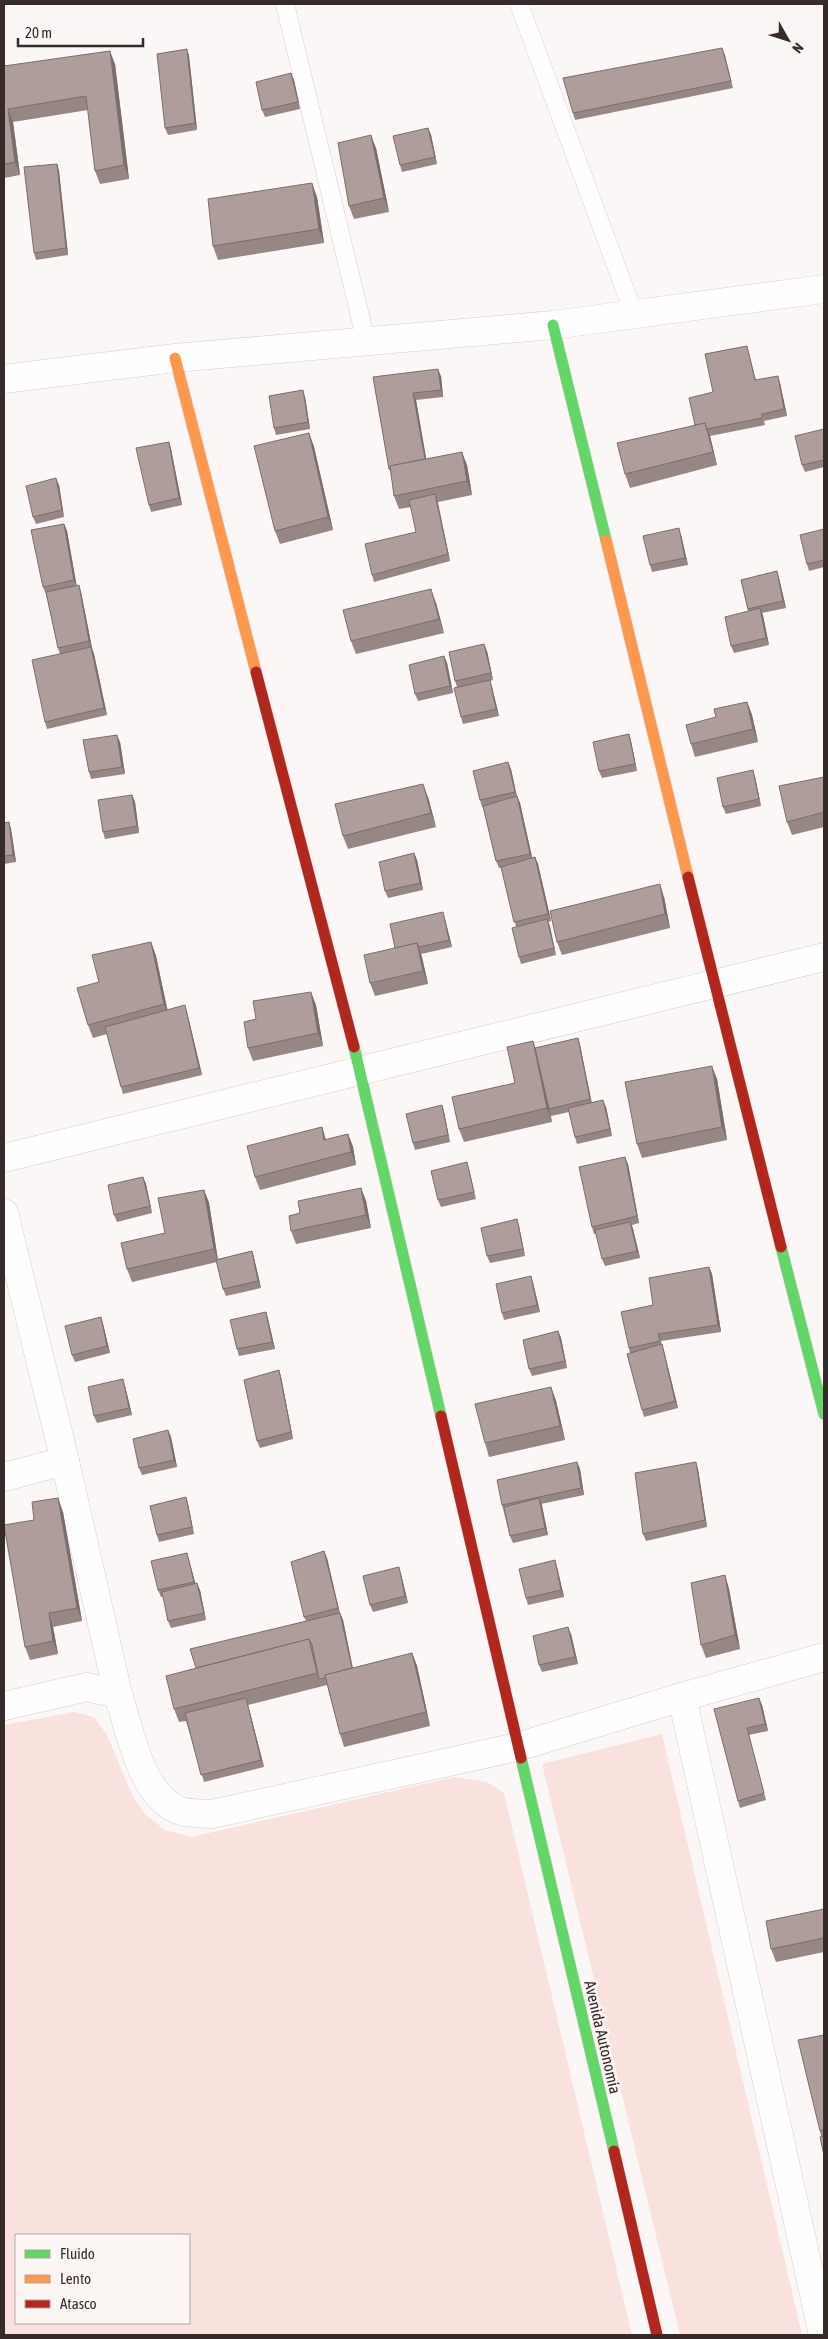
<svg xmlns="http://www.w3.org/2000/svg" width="828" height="2339" font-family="'Asap Condensed',sans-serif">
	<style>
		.green { fill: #f9e2de; fill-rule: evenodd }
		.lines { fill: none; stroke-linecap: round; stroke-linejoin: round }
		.lane-casing { stroke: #d6cecd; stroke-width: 19 }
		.street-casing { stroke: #d6cecd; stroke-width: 29 }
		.fast-casing { stroke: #d6cecd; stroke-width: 12 }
		.slow-casing { stroke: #d6cecd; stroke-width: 12 }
		.jam-casing { stroke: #d6cecd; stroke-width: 12 }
		.lane { stroke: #fefefe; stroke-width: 18 }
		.street { stroke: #fefefe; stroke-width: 28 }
		.fast { stroke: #63d668; stroke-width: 11 }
		.slow { stroke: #ff974d; stroke-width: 11 }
		.jam { stroke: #b3261e; stroke-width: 11 }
		.wall { fill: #968785 }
		.shaded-wall { fill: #7a6e6c }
		.building { fill: #af9d9b; stroke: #7a6e6c }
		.labels { text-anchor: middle; stroke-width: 5; stroke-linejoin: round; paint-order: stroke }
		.street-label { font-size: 16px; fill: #362b28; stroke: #fcf6f4 }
	</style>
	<rect width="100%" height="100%" fill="#faf7f6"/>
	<g class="green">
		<path d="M74,1712l20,5 13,18 25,60 13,19 20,16 26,7 263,-60 33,5 17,11 128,542h-628v-610zM16,2235h173v88h-173z"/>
		<polygon points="662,1734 802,2335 680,2335 542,1764"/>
	</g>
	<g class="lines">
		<g class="lane-casing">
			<g id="lane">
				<polyline points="285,4 366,341"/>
				<polyline points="519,4 634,314"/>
			</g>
		</g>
		<g class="street-casing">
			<g id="street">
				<polyline points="4,379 175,358 553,325 824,289"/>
				<polyline points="4,1158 824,957"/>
				<polyline points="4,1213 65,1461 118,1694"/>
				<polyline points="4,1477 65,1461"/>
				<polyline points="682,1697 823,2335"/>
				<path d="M4,1706l83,-19 31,7c12,36 23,104 63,117 9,3 21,2 31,3l305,-67 165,-50 142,-40"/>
			</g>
		</g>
		<g class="fast-casing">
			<g id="fast">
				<polyline points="553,325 606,540"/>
				<polyline points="354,1047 441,1416"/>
				<polyline points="781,1247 824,1414"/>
				<polyline points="521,1758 614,2151"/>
			</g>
		</g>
		<g class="slow-casing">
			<g id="slow">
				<polyline points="175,358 256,672"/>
				<polyline points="606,540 688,877"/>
			</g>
		</g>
		<g class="jam-casing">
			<g id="jam">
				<polyline points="256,672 354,1047"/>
				<polyline points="688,877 781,1247"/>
				<polyline points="441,1416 521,1758"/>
				<polyline points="614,2151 657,2335"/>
			</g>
		</g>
		<use href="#lane" class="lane"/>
		<use href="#street" class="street"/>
		<use href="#fast" class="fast"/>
		<use href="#slow" class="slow"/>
		<use href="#jam" class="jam"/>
	</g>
	<g class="wall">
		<polygon points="722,48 733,88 575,120 573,113"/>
		<polygon points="187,49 189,56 197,130 168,135 165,128"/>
		<polygon points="115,64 129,179 100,184 95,171 88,110 13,122 20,175 4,178 4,66"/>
		<polygon points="294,80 300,109 265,117 262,110"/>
		<polygon points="428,128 431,135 437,164 402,172 400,165"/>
		<polygon points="376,148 389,212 354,219 349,206"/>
		<polygon points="57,164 59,171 68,255 36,260 34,253"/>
		<polygon points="317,197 324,243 218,260 213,246"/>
		<polygon points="749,353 756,380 780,383 787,416 764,421 765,425 710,436 717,465 630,488 625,474 695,425 713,392"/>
		<polygon points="441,376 443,397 416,400 426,459 467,465 472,495 438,502 450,561 374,582 372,575 416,532 411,507 399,509 394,496 391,474 389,469 373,377"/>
		<polygon points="305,397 310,429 276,435 274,428"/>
		<polygon points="824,429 824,467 805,472 802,465"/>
		<polygon points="309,433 314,447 333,530 280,544 275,531"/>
		<polygon points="169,442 171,449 182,505 151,512 149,505"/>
		<polygon points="59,485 64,517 36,524 33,517"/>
		<polygon points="64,524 67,531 76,585 81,592 92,648 94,654 107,715 47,729 45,722 60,654 58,648 46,594 43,587"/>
		<polygon points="824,529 824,567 809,571 807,564"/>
		<polygon points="681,535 688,565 652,572 650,565"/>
		<polygon points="777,571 779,578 786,608 762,613 769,645 734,653 731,646 748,611 741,580"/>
		<polygon points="436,603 444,633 356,654 351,641"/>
		<polygon points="487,651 493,680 490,681 492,687 499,716 463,724 461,717 457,687 455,681"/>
		<polygon points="444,656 447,663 453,693 418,701 415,694"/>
		<polygon points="747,702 752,715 758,742 695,757 691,744 716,717"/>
		<polygon points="631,741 637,771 602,778 599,771"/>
		<polygon points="120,742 125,774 91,779 89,772"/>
		<polygon points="511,769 517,796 520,803 532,858 535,857 538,864 551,921 548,922 556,955 521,964 519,957 516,927 501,868 499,868 496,861 483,807 482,807 480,800"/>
		<polygon points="824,776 824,827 792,835 787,822"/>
		<polygon points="755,777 761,806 726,814 723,807"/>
		<polygon points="132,795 135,802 139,833 105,839 103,832"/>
		<polygon points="428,797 436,827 348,849 343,836"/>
		<polygon points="9,822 11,829 16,862 4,864 4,823"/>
		<polygon points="414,853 417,860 423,890 388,898 385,891"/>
		<polygon points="664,897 670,928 562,955 557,942"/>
		<polygon points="445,919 452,947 421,954 428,984 375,996 370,983 395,948"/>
		<polygon points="151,942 156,956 167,1010 187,1012 202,1075 123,1094 121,1087 107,1034 93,1038 88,1025 99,982"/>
		<polygon points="316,1005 323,1046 253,1061 248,1048"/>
		<polygon points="578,1038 580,1045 592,1103 606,1107 612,1136 577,1144 575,1137 569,1112 551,1116 550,1113 552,1122 464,1142 459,1129 515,1083 533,1041 535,1048"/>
		<polygon points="717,1079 727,1140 642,1158 637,1144"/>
		<polygon points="442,1105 444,1112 450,1142 415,1150 413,1143"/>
		<polygon points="322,1127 326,1140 348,1134 353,1147 356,1165 260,1190 255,1177"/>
		<polygon points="628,1164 639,1223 632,1225 640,1258 605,1266 602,1259 596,1234 594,1234 592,1227"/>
		<polygon points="469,1169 476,1199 441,1207 438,1200"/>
		<polygon points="143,1177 146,1184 152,1213 117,1222 114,1215"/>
		<polygon points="361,1188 366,1201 371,1228 296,1244 291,1231 300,1213"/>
		<polygon points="204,1190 209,1203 218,1259 252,1251 254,1258 261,1288 226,1296 223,1289 217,1262 132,1282 127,1269 165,1233"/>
		<polygon points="519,1226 525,1256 490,1263 487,1256"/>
		<polygon points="709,1267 712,1274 721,1332 661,1341 664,1351 678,1408 644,1417 642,1410 630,1353 629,1348 653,1305"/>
		<polygon points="533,1283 540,1312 504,1320 502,1313"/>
		<polygon points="266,1312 268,1319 275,1349 239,1356 237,1349"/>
		<polygon points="103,1324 110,1353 75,1362 72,1355"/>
		<polygon points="558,1331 561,1338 567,1368 532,1376 529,1369"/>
		<polygon points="279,1370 281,1377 293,1439 260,1448 257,1441"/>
		<polygon points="125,1386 132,1415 97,1423 94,1416"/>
		<polygon points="551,1387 556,1401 565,1440 489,1457 485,1443"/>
		<polygon points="168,1430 171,1437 177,1467 142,1475 139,1468"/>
		<polygon points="577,1462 580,1469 584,1495 541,1504 548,1535 513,1543 510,1536 502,1505"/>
		<polygon points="698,1469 707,1527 646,1541 643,1534"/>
		<polygon points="186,1497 188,1504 194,1534 159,1542 157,1535"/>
		<polygon points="63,1512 82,1621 53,1627 58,1654 30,1660 25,1647 34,1520"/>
		<polygon points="324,1551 327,1558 340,1613 343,1620 353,1668 412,1653 417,1666 430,1726 344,1747 340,1734 327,1685 248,1705 264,1767 204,1782 186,1721 179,1722 174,1709 196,1668 306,1621 304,1617"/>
		<polygon points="189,1560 195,1583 200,1590 206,1620 171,1628 168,1621 163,1597 161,1597 158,1590"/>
		<polygon points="555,1560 557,1567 564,1597 528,1605 526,1598"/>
		<polygon points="401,1574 408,1603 373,1612 370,1605"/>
		<polygon points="725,1575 729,1589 740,1649 706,1658 701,1645"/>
		<polygon points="571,1634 578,1664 542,1672 539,1665"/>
		<polygon points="762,1705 768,1731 749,1735 766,1800 740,1808 738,1801 714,1709"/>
		<polygon points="824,1909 824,1952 776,1962 771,1949"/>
		<polygon points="824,2035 824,2156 821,2136 820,2131"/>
	</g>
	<g class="shaded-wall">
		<polygon points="722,48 725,55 733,88 731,81"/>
		<polygon points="187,49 189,56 197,130 195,123"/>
		<polygon points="110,51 115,64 129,179 124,165"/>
		<polygon points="291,73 294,80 300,109 298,102"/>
		<polygon points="8,109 13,122 20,175 15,162"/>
		<polygon points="428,128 431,135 437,164 435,157"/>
		<polygon points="371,135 376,148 389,212 384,198"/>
		<polygon points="57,164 59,171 68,255 66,248"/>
		<polygon points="312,183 317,197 324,243 319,229"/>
		<polygon points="438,369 441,376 443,397 441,390"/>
		<polygon points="778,376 780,383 787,416 784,409"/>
		<polygon points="303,390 305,397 310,429 308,422"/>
		<polygon points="413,393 416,400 428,469 425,462"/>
		<polygon points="705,423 710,436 717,465 713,452"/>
		<polygon points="309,433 314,447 333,530 328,517"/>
		<polygon points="169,442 171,449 182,505 179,498"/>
		<polygon points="462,452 467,465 472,495 467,481"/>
		<polygon points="56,478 59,485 64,517 62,510"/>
		<polygon points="435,494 437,501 450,561 448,554"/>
		<polygon points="64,524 67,531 77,587 74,580"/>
		<polygon points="679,528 681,535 688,565 685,558"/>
		<polygon points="777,571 779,578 786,608 783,601"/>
		<polygon points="79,585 81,592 92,648 94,654 107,715 104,708 91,647 89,641"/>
		<polygon points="431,589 436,603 444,633 439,619"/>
		<polygon points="760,608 763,615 769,645 766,638"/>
		<polygon points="484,644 487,651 493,680 491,673"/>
		<polygon points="444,656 447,663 453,693 450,686"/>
		<polygon points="490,680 492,687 499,716 496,709"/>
		<polygon points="747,702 752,715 758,742 753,729"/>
		<polygon points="629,734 631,741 637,771 635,764"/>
		<polygon points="117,735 120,742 125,774 122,767"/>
		<polygon points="508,762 511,769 517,799 515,792"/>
		<polygon points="753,770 755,777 761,806 759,799"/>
		<polygon points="423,784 428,797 436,827 431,813"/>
		<polygon points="132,795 135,802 139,833 137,826"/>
		<polygon points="517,796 520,803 533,861 530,854"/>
		<polygon points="9,822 11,829 16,862 13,855"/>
		<polygon points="414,853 417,860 423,890 420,883"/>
		<polygon points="535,857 538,864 551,921 548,914"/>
		<polygon points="660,884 664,897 670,928 665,914"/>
		<polygon points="443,912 445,919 452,947 449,940"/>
		<polygon points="547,919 550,926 556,955 554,948"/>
		<polygon points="151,942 156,956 169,1017 164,1004"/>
		<polygon points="417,943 422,957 428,984 423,971"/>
		<polygon points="311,992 316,1005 323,1046 318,1033"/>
		<polygon points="185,1005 187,1012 202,1075 199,1068"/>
		<polygon points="578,1038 580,1045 592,1106 590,1099"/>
		<polygon points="533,1041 538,1055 552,1122 547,1108"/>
		<polygon points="712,1066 717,1079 727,1140 722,1127"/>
		<polygon points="603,1100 606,1107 612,1136 610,1129"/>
		<polygon points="442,1105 444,1112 450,1142 448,1135"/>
		<polygon points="322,1127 326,1141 324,1140"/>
		<polygon points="348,1134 353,1147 356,1165 351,1152"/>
		<polygon points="625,1157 628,1164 639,1223 637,1216"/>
		<polygon points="143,1177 146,1184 152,1213 150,1206"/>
		<polygon points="361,1188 366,1201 371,1228 366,1215"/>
		<polygon points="204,1190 209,1203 218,1262 214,1249"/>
		<polygon points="517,1219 519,1226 525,1256 523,1249"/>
		<polygon points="630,1222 633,1229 640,1258 637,1251"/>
		<polygon points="252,1251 254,1258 261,1288 258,1281"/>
		<polygon points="709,1267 712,1274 721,1332 718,1325"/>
		<polygon points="531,1276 533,1283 540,1312 537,1305"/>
		<polygon points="266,1312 268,1319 275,1349 272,1342"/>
		<polygon points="101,1317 103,1324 110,1353 107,1346"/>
		<polygon points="558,1331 561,1338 567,1368 565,1361"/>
		<polygon points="662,1344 664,1351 678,1408 675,1401"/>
		<polygon points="279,1370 281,1377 293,1439 291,1432"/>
		<polygon points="123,1379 125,1386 132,1415 129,1408"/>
		<polygon points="551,1387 556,1401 565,1440 560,1426"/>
		<polygon points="168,1430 171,1437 177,1467 174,1460"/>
		<polygon points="577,1462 580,1469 584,1495 581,1488"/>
		<polygon points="696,1462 698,1469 707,1527 705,1520"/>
		<polygon points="186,1497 188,1504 194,1534 192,1527"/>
		<polygon points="58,1498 63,1512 82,1621 77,1608"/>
		<polygon points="539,1498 542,1505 548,1535 545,1528"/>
		<polygon points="324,1551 327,1558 340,1615 338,1608"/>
		<polygon points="187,1553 189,1560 197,1589 194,1582"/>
		<polygon points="555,1560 557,1567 564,1597 561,1590"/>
		<polygon points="399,1567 401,1574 408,1603 405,1596"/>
		<polygon points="725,1575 729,1589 740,1649 735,1635"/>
		<polygon points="197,1583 200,1590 206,1620 204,1613"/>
		<polygon points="49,1613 53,1627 58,1654 53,1641"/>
		<polygon points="340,1613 343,1620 354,1676 352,1669"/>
		<polygon points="568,1627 571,1634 578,1664 575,1657"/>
		<polygon points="412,1653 417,1666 430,1726 426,1712"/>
		<polygon points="246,1698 248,1705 264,1767 261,1760"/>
		<polygon points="759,1698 762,1705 768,1731 765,1724"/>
	</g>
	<g class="building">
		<polygon points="722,48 731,81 573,113 563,78"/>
		<polygon points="187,49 195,123 165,128 157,54"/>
		<polygon points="110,51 124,165 95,171 86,96 8,109 15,162 4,164 4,66"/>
		<polygon points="291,73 298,102 262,110 256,82"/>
		<polygon points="428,128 435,157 400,165 393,136"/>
		<polygon points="371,135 384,198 349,206 338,143"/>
		<polygon points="57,164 66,248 34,253 24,167"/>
		<polygon points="312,183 319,229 213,246 208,199"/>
		<polygon points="747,346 755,380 778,376 784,409 762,414 762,418 707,429 705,423 695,425 689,398 713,392 705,354"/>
		<polygon points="438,369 441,390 413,393 425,459 390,466 391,468 389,469 373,377"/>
		<polygon points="303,390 308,422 274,428 269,396"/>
		<polygon points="705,423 713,452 625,474 617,443"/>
		<polygon points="824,429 824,460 802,465 795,436"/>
		<polygon points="309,433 328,517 275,531 254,446"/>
		<polygon points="169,442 179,498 149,505 136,448"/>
		<polygon points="462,452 467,481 394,496 390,466"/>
		<polygon points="56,478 62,510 33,517 26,486"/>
		<polygon points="435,494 448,554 372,575 365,544 416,532 409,500"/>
		<polygon points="64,524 74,580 43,587 31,530"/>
		<polygon points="679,528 685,558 650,565 643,536"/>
		<polygon points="824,529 824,560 807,564 800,535"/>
		<polygon points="777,571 783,601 748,609 741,580"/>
		<polygon points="79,585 89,641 58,648 46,592"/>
		<polygon points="431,589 439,619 351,641 343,610"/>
		<polygon points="760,608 766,638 731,646 725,617"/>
		<polygon points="484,644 491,673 455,681 449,652"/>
		<polygon points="91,647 104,708 45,722 32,660"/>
		<polygon points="444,656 450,686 415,694 409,665"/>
		<polygon points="490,680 496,709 461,717 454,688"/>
		<polygon points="747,702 753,729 691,744 686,725 716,717 714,709"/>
		<polygon points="629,734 635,764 599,771 593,742"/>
		<polygon points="117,735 122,767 89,772 83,740"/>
		<polygon points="508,762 515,792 480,800 473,771"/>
		<polygon points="753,770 759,799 723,807 717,778"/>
		<polygon points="824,777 824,812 787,822 779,786"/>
		<polygon points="423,784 431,813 343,836 335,804"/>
		<polygon points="132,795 137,826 103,832 98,800"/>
		<polygon points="517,796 530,854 496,861 483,806"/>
		<polygon points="9,822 13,855 4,856 4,823"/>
		<polygon points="414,853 420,883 385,891 379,862"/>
		<polygon points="535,857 548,914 514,922 501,867"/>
		<polygon points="660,884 665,914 557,942 550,911"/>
		<polygon points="443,912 449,940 419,947 417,943 395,948 390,924"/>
		<polygon points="547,919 554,948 519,957 512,928"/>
		<polygon points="151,942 164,1004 88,1025 77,988 99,982 92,955"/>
		<polygon points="417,943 423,971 370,983 364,955"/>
		<polygon points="311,992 318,1033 248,1048 244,1022 256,1019 253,1001"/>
		<polygon points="185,1005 199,1068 121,1087 105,1027"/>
		<polygon points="578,1038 590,1099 549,1109 535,1048"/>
		<polygon points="533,1041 547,1108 459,1129 452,1097 515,1083 507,1047"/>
		<polygon points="712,1066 722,1127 637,1144 625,1082"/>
		<polygon points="603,1100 610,1129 575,1137 568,1108"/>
		<polygon points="442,1105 448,1135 413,1143 406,1114"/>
		<polygon points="322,1127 324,1140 348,1134 351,1152 255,1177 247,1146"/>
		<polygon points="625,1157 637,1216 592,1227 579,1167"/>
		<polygon points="467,1162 474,1192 438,1200 431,1171"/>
		<polygon points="143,1177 150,1206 114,1215 108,1185"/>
		<polygon points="361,1188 366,1215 291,1231 289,1216 300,1213 298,1201"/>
		<polygon points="204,1190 214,1249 127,1269 121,1243 165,1233 158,1198"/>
		<polygon points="517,1219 523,1249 487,1256 481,1228"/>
		<polygon points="630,1222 637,1251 602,1259 595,1230"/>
		<polygon points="252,1251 258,1281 223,1289 216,1260"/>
		<polygon points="709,1267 718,1325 658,1334 660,1341 629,1348 621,1312 653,1305 649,1278"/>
		<polygon points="531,1276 537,1305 502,1313 496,1284"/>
		<polygon points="266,1312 272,1342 237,1349 230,1320"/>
		<polygon points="101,1317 107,1346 72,1355 65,1326"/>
		<polygon points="558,1331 565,1361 529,1369 523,1340"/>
		<polygon points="662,1344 675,1401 642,1410 627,1354"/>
		<polygon points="279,1370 291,1432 257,1441 244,1380"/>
		<polygon points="123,1379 129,1408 94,1416 88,1387"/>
		<polygon points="551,1387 560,1426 485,1443 475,1404"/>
		<polygon points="168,1430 174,1460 139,1468 133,1439"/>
		<polygon points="577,1462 581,1488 502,1505 497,1480"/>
		<polygon points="696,1462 705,1520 643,1534 635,1473"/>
		<polygon points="186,1497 192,1527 157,1535 150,1506"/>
		<polygon points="58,1498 77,1608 49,1613 53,1641 25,1647 4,1525 34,1520 32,1502"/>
		<polygon points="539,1498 545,1528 510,1536 504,1507"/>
		<polygon points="324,1551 338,1608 304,1617 291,1562"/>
		<polygon points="187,1553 194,1582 158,1590 151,1561"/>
		<polygon points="555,1560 561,1590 526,1598 519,1569"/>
		<polygon points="399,1567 405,1596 370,1605 363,1576"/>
		<polygon points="725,1575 735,1635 701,1645 691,1583"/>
		<polygon points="197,1583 204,1613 168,1621 162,1592"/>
		<polygon points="340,1613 352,1668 325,1675 325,1678 319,1679 312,1645 309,1639 196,1668 190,1649"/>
		<polygon points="568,1627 575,1657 539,1665 533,1636"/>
		<polygon points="309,1639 317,1673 174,1709 166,1676"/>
		<polygon points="412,1653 426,1712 340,1734 325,1675"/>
		<polygon points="246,1698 261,1760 201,1775 185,1713"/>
		<polygon points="759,1698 765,1724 747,1728 764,1793 738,1801 714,1709"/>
		<polygon points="824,1909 824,1938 771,1949 766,1921"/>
		<polygon points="824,2035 824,2130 820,2131 798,2040"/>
		<polygon points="824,2136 824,2156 820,2137"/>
	</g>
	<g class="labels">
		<g class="street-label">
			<text transform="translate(603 2037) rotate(77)" y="6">Avenida Autonomía</text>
		</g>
	</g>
	<rect width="828" height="2339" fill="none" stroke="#362b28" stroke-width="10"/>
	<rect x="15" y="2234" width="175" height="90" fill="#fcf6f4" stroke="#ada5a2"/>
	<rect x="25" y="2250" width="25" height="8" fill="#63d668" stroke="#ada5a2"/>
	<text x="60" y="2259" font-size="15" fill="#362b28">Fluido</text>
	<rect x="25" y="2275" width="25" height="8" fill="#ff974d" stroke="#ada5a2"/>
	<text x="60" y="2284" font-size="15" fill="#362b28">Lento</text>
	<rect x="25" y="2300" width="25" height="8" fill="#b3261e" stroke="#ada5a2"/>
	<text x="60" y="2309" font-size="15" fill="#362b28">Atasco</text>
	<g transform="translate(788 40) rotate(129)" stroke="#fcf6f4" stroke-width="4" paint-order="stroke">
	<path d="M0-4L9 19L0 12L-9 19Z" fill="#362b28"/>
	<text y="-8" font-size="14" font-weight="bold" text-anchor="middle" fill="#362b28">N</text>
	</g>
	<path d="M18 38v8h125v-8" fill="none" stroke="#362b28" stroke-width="2.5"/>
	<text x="25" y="38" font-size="15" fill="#362b28" stroke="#fcf6f4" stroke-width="4" paint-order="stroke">20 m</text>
</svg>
